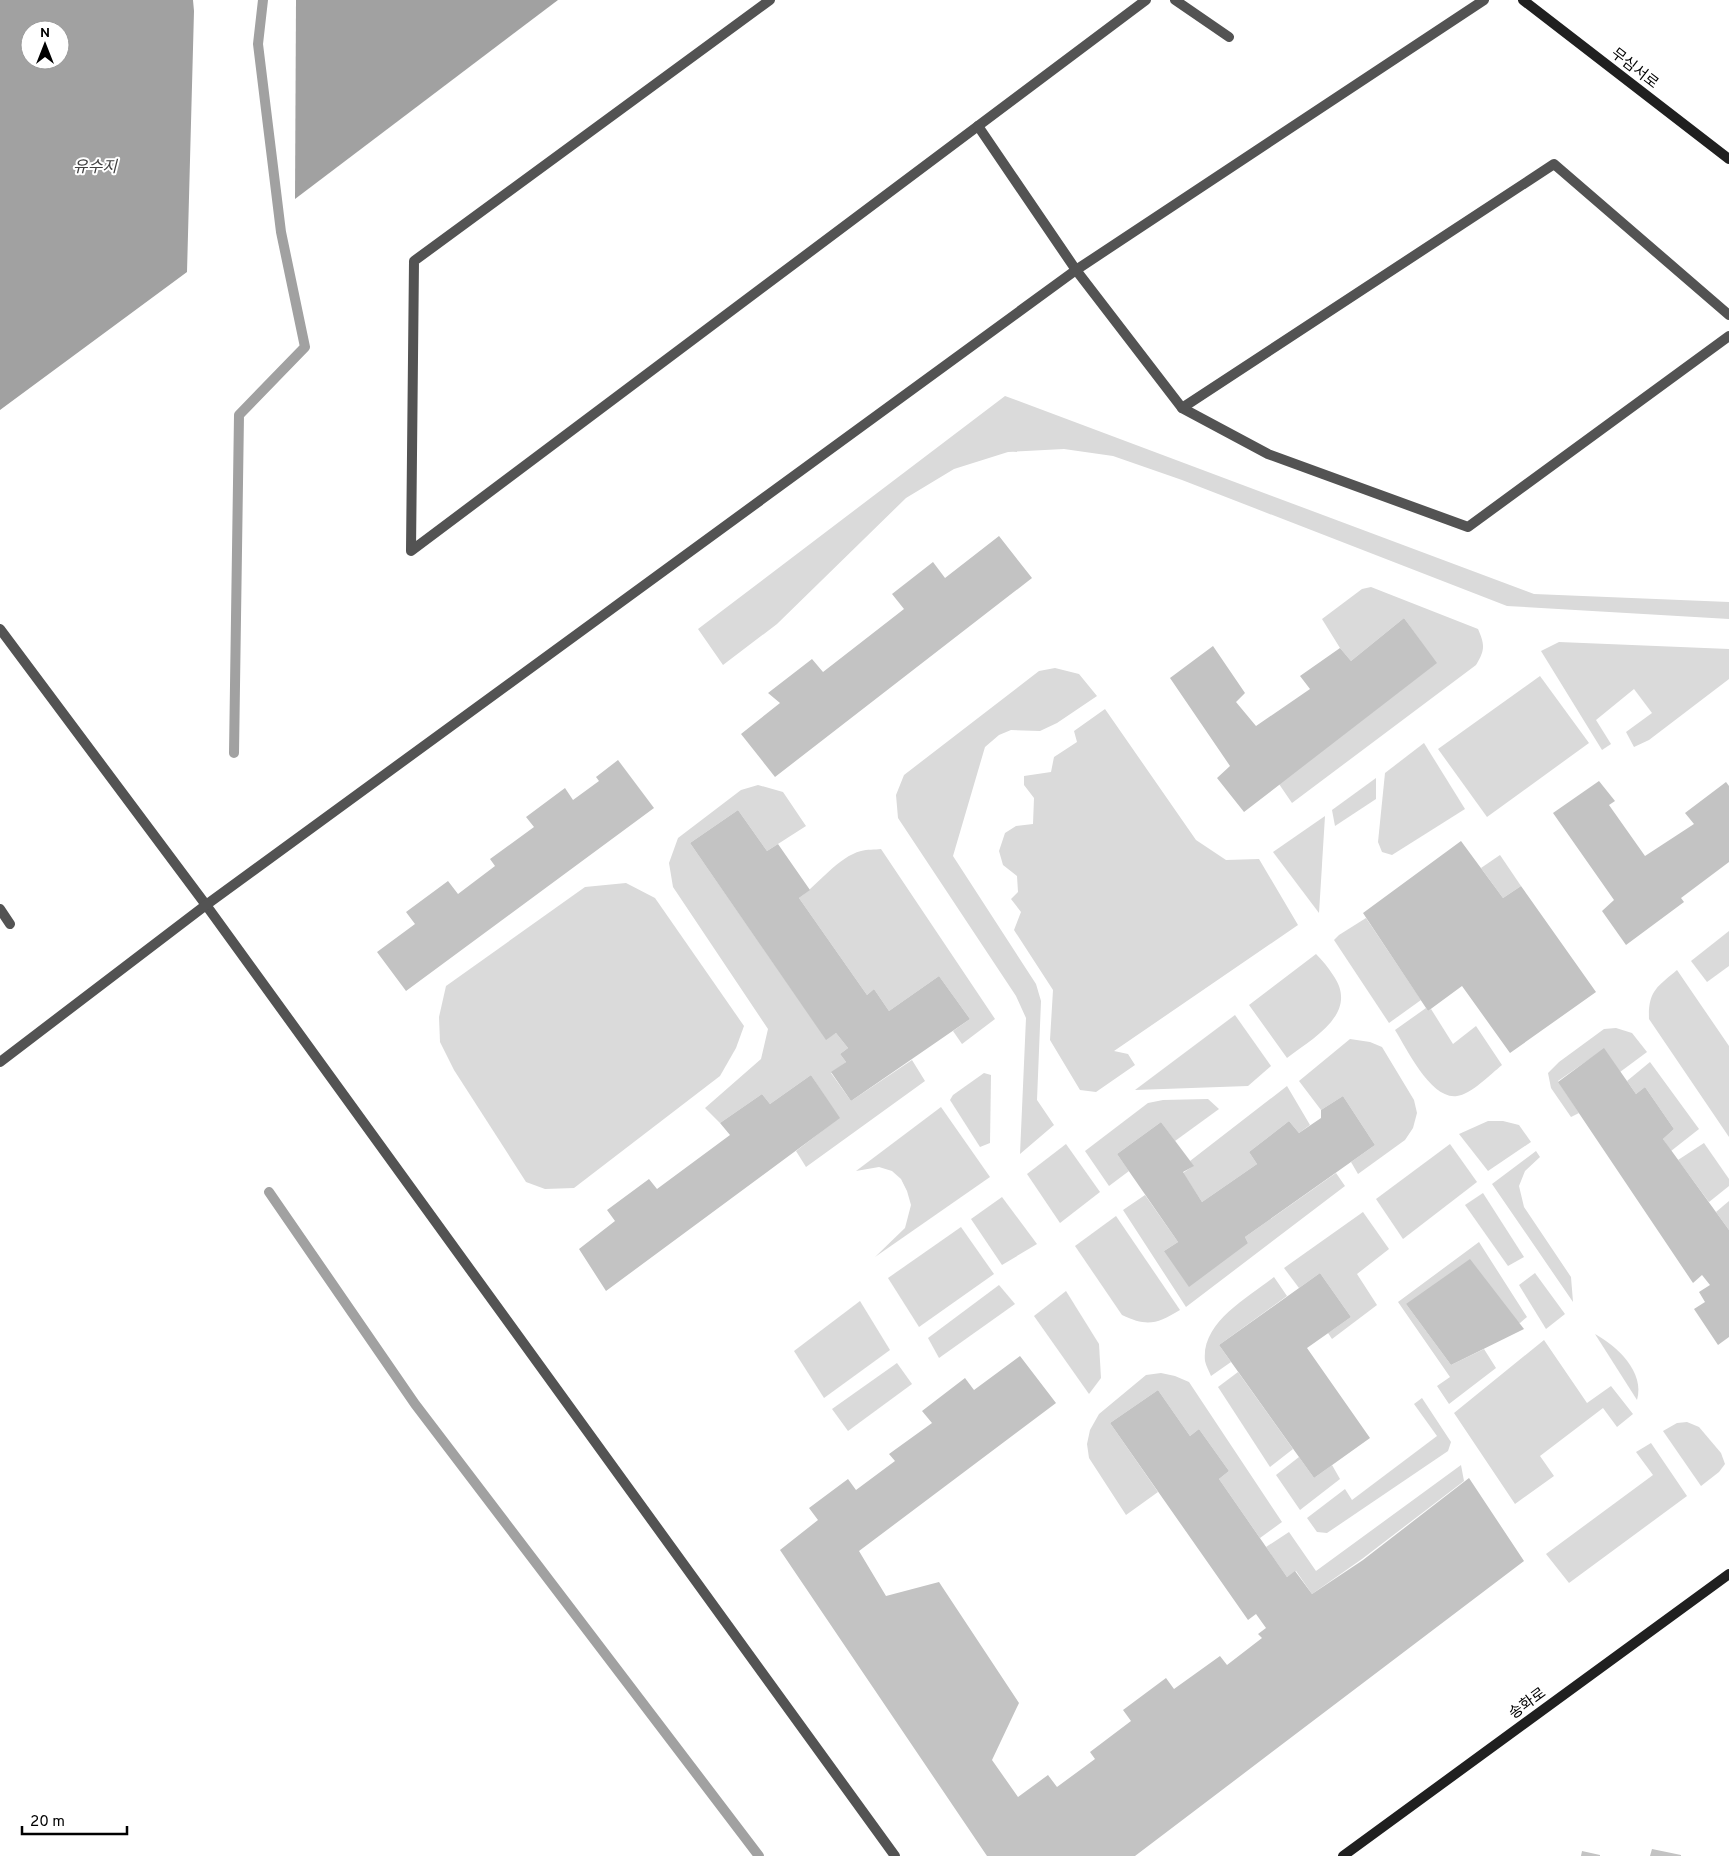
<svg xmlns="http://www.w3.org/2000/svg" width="1729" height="1856" font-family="Overpass,'Noto Sans KR',sans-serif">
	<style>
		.green { fill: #dadada }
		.water { fill: #a1a1a1; fill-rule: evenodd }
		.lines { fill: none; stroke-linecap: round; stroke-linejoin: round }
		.stream { stroke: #a1a1a1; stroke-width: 10 }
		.building { fill: #c3c3c3 }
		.street { stroke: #535353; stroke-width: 10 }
		.secondary { stroke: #202020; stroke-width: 10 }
		.labels { text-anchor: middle; stroke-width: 4; stroke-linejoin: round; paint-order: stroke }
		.street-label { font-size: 15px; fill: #000; stroke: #fff }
		.water-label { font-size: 16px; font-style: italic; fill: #424242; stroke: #fff }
	</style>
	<rect width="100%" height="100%" fill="#fff"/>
	<g class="green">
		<polygon points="1005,396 1534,594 1729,602 1729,619 1507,606 1182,480 1113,456 1064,449 1008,452 954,469 906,498 777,624 723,665 698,629"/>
		<path d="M1371,587l107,42c7,16 7,21 -2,36l-184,138 -13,-19 157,-121 -32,-45 -53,43 -11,-13 -18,-29 40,-30z"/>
		<polygon points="1559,642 1729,649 1729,679 1649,740 1634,747 1626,732 1652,713 1634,689 1596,720 1611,744 1602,750 1541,651"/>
		<polygon points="1055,668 1079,674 1097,696 1057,723 1040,731 1011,730 999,735 985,747 953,856 1036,984 1041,1001 1037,1100 1054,1125 1020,1154 1026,1018 1016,996 898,818 896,795 904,775 1039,671"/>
		<polygon points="1540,676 1589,743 1487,817 1438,749"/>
		<polygon points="1105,709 1196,840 1226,860 1259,859 1298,925 1114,1051 1128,1054 1135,1065 1096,1092 1080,1090 1050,1040 1053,990 1014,930 1021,912 1011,899 1018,892 1017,876 1003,865 999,851 1005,833 1016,826 1033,824 1034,798 1024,785 1024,776 1051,772 1054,757 1077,742 1074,731"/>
		<polygon points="1424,743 1465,809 1392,855 1382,852 1378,842 1385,773"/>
		<polygon points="1376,778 1376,799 1335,826 1332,810"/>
		<polygon points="758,785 783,792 806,826 767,851 738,810 690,843 826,1039 836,1033 848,1048 840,1054 846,1062 831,1073 851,1101 912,1060 925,1081 806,1167 796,1151 839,1118 811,1075 770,1104 762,1094 720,1123 705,1108 761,1059 768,1029 673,887 669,863 678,838 741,790"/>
		<polygon points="1325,816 1319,913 1273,852"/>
		<path d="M881,849l114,170 -33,25 -9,-13 17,-12 -31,-43 -50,35 -15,-22 -7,6 -68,-97c20,-14 39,-41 62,-47 6,-2 14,-1 20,-2z"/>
		<polygon points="1500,855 1521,886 1503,898 1481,868"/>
		<polygon points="626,883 655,898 744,1026 736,1048 720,1076 574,1188 545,1189 526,1182 454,1070 440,1042 439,1017 446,986 585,887"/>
		<polygon points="1366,918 1421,1000 1389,1023 1334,940 1339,935"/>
		<polygon points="1729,931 1729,966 1707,982 1691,961"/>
		<path d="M1316,954c6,6 12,13 17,21 27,38 -20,63 -46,83l-38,-53z"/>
		<path d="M1677,970l52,76v91l-80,-118c-1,-28 8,-32 28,-49z"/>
		<path d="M1426,1008l2,3 3,-2 22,35 23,-18 26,39c-11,9 -32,30 -45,31 -26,4 -50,-47 -62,-66z"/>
		<polygon points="1235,1015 1271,1066 1248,1086 1135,1090"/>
		<polygon points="1616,1028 1632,1033 1647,1052 1620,1072 1604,1049 1558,1081 1579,1113 1571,1117 1551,1088 1548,1073 1559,1062 1604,1029"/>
		<polygon points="1350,1039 1370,1042 1382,1047 1414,1100 1417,1113 1413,1128 1405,1140 1358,1174 1351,1162 1375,1145 1343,1096 1321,1110 1299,1081"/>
		<polygon points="1650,1062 1699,1129 1671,1151 1663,1139 1674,1129 1645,1087 1636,1094 1627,1081"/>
		<polygon points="984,1073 991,1075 990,1143 980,1147 950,1100 953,1095"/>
		<polygon points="1287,1086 1310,1125 1299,1133 1289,1121 1249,1152 1257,1164 1202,1202 1183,1173 1193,1166 1190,1161"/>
		<polygon points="1208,1099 1219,1109 1175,1141 1161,1122 1117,1154 1129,1171 1109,1186 1085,1151 1148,1103 1163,1100"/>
		<polygon points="941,1107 990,1177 875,1257 905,1228 911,1205 907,1191 901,1179 892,1171 879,1167 856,1171"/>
		<polygon points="1488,1121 1503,1121 1519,1125 1531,1142 1488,1171 1459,1134"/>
		<polygon points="1704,1143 1729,1179 1729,1186 1709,1202 1678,1160"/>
		<polygon points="1066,1144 1100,1192 1060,1223 1027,1174"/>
		<polygon points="1450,1144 1477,1182 1403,1239 1376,1199"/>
		<polygon points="1536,1151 1540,1157 1525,1171 1519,1186 1524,1207 1571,1277 1573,1302 1492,1184"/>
		<polygon points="1336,1173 1345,1186 1186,1307 1123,1210 1145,1195 1178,1242 1164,1251 1248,1243 1245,1237"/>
		<polygon points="1483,1193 1524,1257 1508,1266 1465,1205"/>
		<polygon points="1002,1197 1037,1244 1002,1265 971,1219"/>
		<polygon points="1729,1201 1729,1230 1716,1212"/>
		<polygon points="1363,1212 1389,1249 1357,1274 1377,1305 1332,1339 1328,1333 1351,1317 1320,1273 1299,1288 1284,1268"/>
		<path d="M1116,1216l64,94c-23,14 -33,17 -58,5l-47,-69z"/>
		<polygon points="961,1227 994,1274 919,1327 888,1278"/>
		<polygon points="1479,1242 1527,1317 1520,1323 1406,1304 1451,1365 1484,1349 1496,1368 1449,1404 1437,1386 1450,1377 1398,1302"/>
		<polygon points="1535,1273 1565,1314 1546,1329 1519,1285"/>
		<path d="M1274,1277l13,19 -68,49 12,17 -20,14c-2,-5 -5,-10 -6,-15 -4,-39 43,-63 69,-84z"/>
		<polygon points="999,1285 1015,1304 939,1358 928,1338"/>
		<polygon points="1066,1291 1099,1344 1101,1378 1089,1394 1034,1316"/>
		<polygon points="860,1301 890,1350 824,1398 794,1351"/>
		<path d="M1595,1334c22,12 50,38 42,66z"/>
		<polygon points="1544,1340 1587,1403 1611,1386 1633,1414 1617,1427 1603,1408 1540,1456 1554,1476 1515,1504 1454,1413"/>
		<polygon points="897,1363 912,1384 848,1431 832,1409"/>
		<polygon points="1238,1372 1293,1449 1270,1467 1218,1387"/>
		<polygon points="1161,1373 1175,1376 1189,1382 1282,1522 1260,1538 1219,1479 1229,1471 1199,1429 1190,1436 1158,1390 1110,1423 1158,1492 1126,1515 1089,1458 1087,1444 1090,1430 1099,1414 1146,1375"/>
		<polygon points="1422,1398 1451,1442 1448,1451 1327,1533 1317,1532 1307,1518 1345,1489 1352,1500 1437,1436 1414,1404"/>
		<polygon points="1687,1422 1699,1427 1721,1453 1725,1464 1719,1472 1701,1486 1663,1431 1677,1423"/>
		<polygon points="1651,1443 1687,1496 1569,1583 1546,1554 1653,1475 1636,1452"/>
		<polygon points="1299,1457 1314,1478 1332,1465 1340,1479 1300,1510 1276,1475"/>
		<polygon points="1461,1465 1464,1481 1362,1559 1312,1594 1296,1571 1287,1577 1266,1547 1289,1532 1316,1571"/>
	</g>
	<g class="water">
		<path d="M0,0h193l1,11 -7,261 -187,138zM30,30h30v30h-30z"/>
		<polygon points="296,0 558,0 295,199"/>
	</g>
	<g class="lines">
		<g class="stream">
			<polyline points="234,753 239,415 305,347 281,232 258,44 263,0"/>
			<polyline points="269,1192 415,1404 759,1856"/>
		</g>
	</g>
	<g class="building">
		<polygon points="999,536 1032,578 775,777 741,734 780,703 768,693 812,659 823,672 904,609 892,594 933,562 945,578"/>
		<polygon points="1404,618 1437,663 1244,812 1217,778 1230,766 1170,678 1213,646 1245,693 1236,702 1256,726 1310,689 1300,676 1340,648 1351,661"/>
		<polygon points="618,760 654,808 406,991 377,952 415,924 406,912 448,881 458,894 495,866 490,859 534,827 526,817 565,788 573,800 599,781 596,777"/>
		<polygon points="1599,781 1615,801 1609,805 1645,856 1694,824 1685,813 1726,782 1729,786 1729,862 1681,898 1684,902 1626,945 1602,911 1614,900 1553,813"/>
		<polygon points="738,810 767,851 778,844 810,890 799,898 867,995 874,989 889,1011 939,976 970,1019 851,1101 831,1072 846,1062 840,1054 848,1048 836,1033 826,1040 690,843"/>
		<polygon points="1461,841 1503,898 1521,886 1596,992 1510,1053 1462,986 1428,1011 1363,913"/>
		<polygon points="1604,1048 1636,1094 1645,1087 1674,1129 1663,1139 1729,1230 1729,1337 1718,1345 1694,1309 1705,1302 1699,1292 1710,1285 1702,1275 1693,1283 1558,1082"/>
		<polygon points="811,1075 840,1118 606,1291 579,1249 615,1221 607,1210 649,1179 657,1189 730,1135 720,1123 762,1094 770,1104"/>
		<polygon points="1343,1096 1375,1145 1245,1237 1248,1243 1189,1287 1164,1251 1178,1242 1117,1154 1161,1122 1194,1166 1183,1172 1202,1202 1257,1164 1249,1152 1289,1121 1299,1133 1321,1118 1321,1110"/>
		<polygon points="1470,1259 1524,1329 1451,1365 1406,1304"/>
		<polygon points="1320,1273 1351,1317 1307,1348 1370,1438 1314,1478 1219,1345"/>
		<polygon points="1020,1356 1056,1403 859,1551 886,1596 939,1582 1019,1703 992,1760 1018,1797 1048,1775 1057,1787 1095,1759 1090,1752 1131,1721 1123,1710 1166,1678 1174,1689 1220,1656 1227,1665 1262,1638 1258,1634 1266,1628 1256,1614 1248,1620 1110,1423 1158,1390 1190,1436 1199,1429 1229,1471 1219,1479 1287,1577 1295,1571 1312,1594 1363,1560 1469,1478 1524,1561 1135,1856 987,1856 780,1550 818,1520 809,1508 848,1479 856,1490 895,1461 889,1454 932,1423 922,1411 965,1378 974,1390"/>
		<polygon points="1652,1849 1681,1855 1681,1856 1650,1856"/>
		<polygon points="1582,1851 1600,1855 1600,1856 1581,1856"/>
	</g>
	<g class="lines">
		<g class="street">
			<polyline points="770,0 414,261 411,551 1146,0"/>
			<polyline points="1175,0 1229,37"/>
			<polyline points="978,126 1076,270 1182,408 1268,454 1468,527 1729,336"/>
			<polyline points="1182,408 1554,164 1729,315"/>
			<polyline points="0,629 206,905 895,1856"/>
			<polyline points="0,909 10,924"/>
			<polyline points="0,1062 206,905 1076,270 1484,0"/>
		</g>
		<g class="secondary">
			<polyline points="1523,0 1729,159"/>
			<polyline points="1343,1856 1729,1574"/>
		</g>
	</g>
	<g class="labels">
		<g class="street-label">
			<text transform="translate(1635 68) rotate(38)" y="5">무심서로</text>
			<text transform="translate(1527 1703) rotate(-36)" y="5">송화로</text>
		</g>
		<g class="water-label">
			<text x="95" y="172">유수지</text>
		</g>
	</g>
	<g transform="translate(45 45)"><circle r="24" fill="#ffffff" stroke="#999999"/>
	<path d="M0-4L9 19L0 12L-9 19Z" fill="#000000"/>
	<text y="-8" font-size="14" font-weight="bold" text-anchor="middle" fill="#000000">N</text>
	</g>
	<path d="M22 1826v8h105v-8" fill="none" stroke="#000000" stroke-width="2.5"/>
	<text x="30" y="1826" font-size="15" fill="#000000" stroke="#ffffff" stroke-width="4" paint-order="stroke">20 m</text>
</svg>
